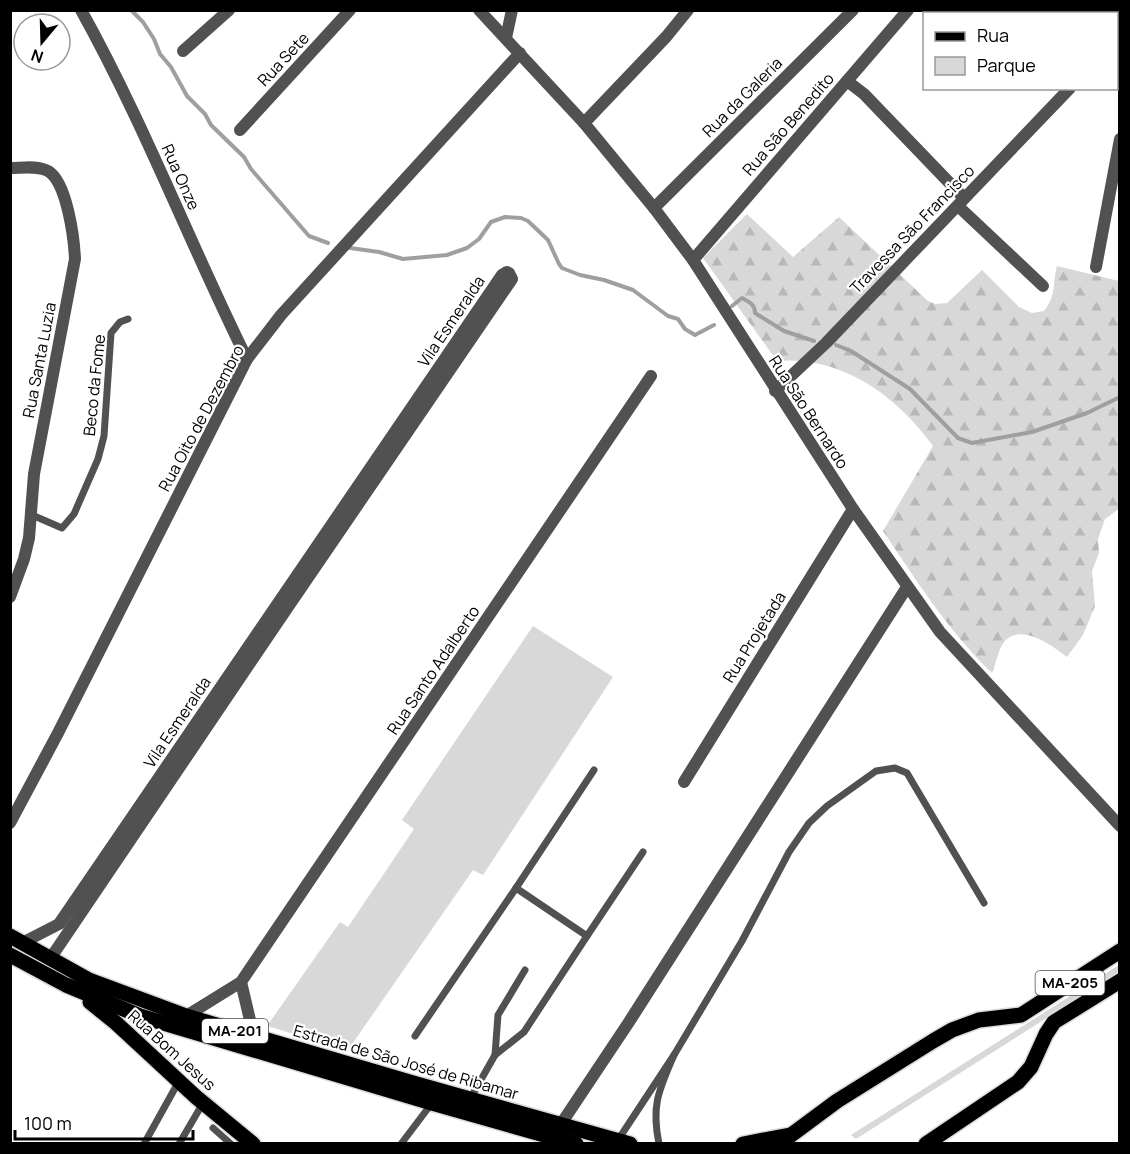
<svg xmlns="http://www.w3.org/2000/svg" width="1130" height="1154" font-family="Manrope,sans-serif">
	<style>
		.green { fill: #d8d8d8 }
		.forest { fill: url(#forest-firs) }
		.lines { fill: none; stroke-linecap: round; stroke-linejoin: round }
		.stream { stroke: #9f9f9f; stroke-width: 4 }
		.primary-casing { stroke: #dbdbdb; stroke-width: 18 }
		.service { stroke: #515151; stroke-width: 7 }
		.minor { stroke: #515151; stroke-width: 12 }
		.primary { stroke: #000; stroke-width: 15 }
		.labels { text-anchor: middle; stroke-width: 4.5; stroke-linejoin: round; paint-order: stroke }
		.shield { fill: #fff; stroke: #4c4c4c; stroke-width: 1.5 }
		.shield-label { font-size: 15px; font-weight: bold; fill: #000 }
		.street-label { font-size: 16px; fill: #000; stroke: #fff }
	</style>
	<defs>
		<pattern id="forest-firs" width="22" height="20" patternUnits="userSpaceOnUse" patternTransform="scale(1.5)"><rect width="22" height="20" fill="#d8d8d8"/><path d="M5 1l3.5 6h-7zM16 11l3.5 6h-7z" fill="#b8b8b8"/></pattern>
	</defs>
	<rect width="100%" height="100%" fill="#fff"/>
	<g class="green">
		<polygon points="533,626 613,677 483,875 473,870 348,1050 267,1026 340,922 348,927 414,829 402,820"/>
		<polygon points="1119,965 1119,972 856,1139 851,1135"/>
	</g>
	<path class="forest" d="M747,214l46,43 46,-40 89,84 7,3 12,-1 35,-33 37,37 13,6 12,-2c13,-16 8,-27 13,-45l62,15v228l-14,10 -7,20 1,14 -7,18 3,35 -12,29 -16,22c-14,-11 -47,-35 -63,-15 -6,8 -8,22 -12,31 -43,-41 -76,-93 -109,-142l50,-85c-36,-50 -92,-91 -156,-85l-74,-103z"/>
	<g class="lines">
		<g class="stream">
			<polyline points="131,10 143,22 154,39 160,54 171,67 187,96 205,114 211,125 244,157 251,169 309,236 328,243"/>
			<polyline points="350,248 379,252 403,259 447,255 467,248 479,239 491,222 505,217 521,218 528,221 548,240 559,264 562,268 580,275 604,280 633,290 668,316 678,319 685,329 695,335 714,325"/>
			<path d="M732,306l10,-8c7,4 13,6 13,15l29,18 30,10"/>
			<polyline points="836,345 851,351 910,389 958,438 972,443 1032,432 1087,413 1120,397"/>
		</g>
		<g class="primary-casing">
			<g id="primary">
				<polyline points="10,936 89,980 186,1016 413,1083 630,1144"/>
				<polyline points="10,955 66,985 140,1016 432,1103 576,1144"/>
				<polyline points="90,1002 116,1023 196,1097 253,1144"/>
				<polyline points="743,1144 790,1135"/>
				<polyline points="779,1144 837,1101 933,1041 952,1030 979,1020 1021,1015 1120,951"/>
				<polyline points="926,1144 1018,1082 1031,1067 1046,1034 1054,1022 1120,981"/>
			</g>
		</g>
		<g class="service">
			<polyline points="32,515 62,528 74,514 98,459 104,436 111,333 120,322 128,319"/>
			<polyline points="587,936 643,852"/>
			<polyline points="415,1036 516,888"/>
			<polyline points="495,1055 498,1015 525,970"/>
			<polyline points="674,1055 742,941 789,852 809,823 827,806 876,771 895,768 907,773 984,903"/>
			<polyline points="470,1099 495,1055 524,1032 587,936 516,888 594,770"/>
			<polyline points="213,1128 231,1144"/>
			<path d="M618,1140l56,-85c-15,35 -23,50 -15,89"/>
			<polyline points="144,1144 179,1081"/>
			<polyline points="179,1144 203,1103"/>
			<polyline points="401,1144 432,1103"/>
		</g>
		<g class="minor">
			<path d="M81,10c63,113 109,234 166,349"/>
			<polyline points="479,10 584,123 654,208 693,260 853,509 940,632 1120,826"/>
			<polyline points="506,38 512,10"/>
			<polyline points="183,51 229,10"/>
			<polyline points="1116,70 1120,70"/>
			<polyline points="847,81 864,94 964,198"/>
			<polyline points="584,123 666,37 688,10"/>
			<polyline points="240,130 350,10"/>
			<path d="M10,168c12,0 27,-3 38,3 19,11 26,67 27,88l-41,215 -5,64 -5,21 -14,38"/>
			<polyline points="958,206 1043,286"/>
			<polyline points="654,208 853,10"/>
			<polyline points="693,260 908,10"/>
			<polyline points="1096,267 1120,139"/>
			<polyline points="775,391 826,343 1070,88"/>
			<polyline points="684,782 853,509"/>
			<polyline points="10,823 58,733 247,359 281,315 520,53"/>
			<polyline points="22,943 59,924 502,275 507,272 509,273 512,279 279,620 50,959"/>
			<polyline points="241,982 254,1037"/>
			<polyline points="186,1016 241,982 651,376"/>
			<polyline points="561,1124 629,1022 907,587"/>
		</g>
		<use href="#primary" class="primary"/>
	</g>
	<g class="labels">
		<g class="shield">
			<rect x="1035.5" y="971" width="69" height="24" rx="4.5"/>
			<rect x="202" y="1019" width="66" height="24" rx="4.5"/>
		</g>
		<g class="shield-label">
			<text x="1070" y="988">MA-205</text>
			<text x="235" y="1036">MA-201</text>
		</g>
		<g class="street-label">
			<text transform="translate(283 59) rotate(-47)" y="6">Rua Sete</text>
			<text transform="translate(742 97) rotate(-45)" y="6">Rua da Galeria</text>
			<text transform="translate(788 124) rotate(-49)" y="6">Rua São Benedito</text>
			<text transform="translate(181 177) rotate(66)" y="6">Rua Onze</text>
			<text transform="translate(912 229) rotate(-46)" y="6">Travessa São Francisco</text>
			<text transform="translate(451 321) rotate(-56)" y="6">Vila Esmeralda</text>
			<text transform="translate(39 360) rotate(-79)" y="6">Rua Santa Luzia</text>
			<text transform="translate(94 385) rotate(-84)" y="6">Beco da Fome</text>
			<text transform="translate(809 412) rotate(57)" y="6">Rua São Bernardo</text>
			<text transform="translate(201 418) rotate(-62)" y="6">Rua Oito de Dezembro</text>
			<text transform="translate(754 637) rotate(-58)" y="6">Rua Projetada</text>
			<text transform="translate(433 670) rotate(-56)" y="6">Rua Santo Adalberto</text>
			<text transform="translate(177 722) rotate(-56)" y="6">Vila Esmeralda</text>
			<text transform="translate(172 1050) rotate(42)" y="6">Rua Bom Jesus</text>
			<text transform="translate(406 1062) rotate(16)" y="6">Estrada de São José de Ribamar</text>
		</g>
	</g>
	<rect width="1130" height="1154" fill="none" stroke="#000000" stroke-width="24"/>
	<rect x="923" y="12" width="195" height="78" fill="#ffffff" stroke="#999999" stroke-width="1.5"/>
	<rect x="935" y="32" width="30" height="9" fill="#000000" stroke="#999999" stroke-width="1.5"/>
	<text x="977" y="42" font-size="18" fill="#000000">Rua</text>
	<rect x="935" y="57" width="30" height="18" fill="#d8d8d8" stroke="#999999" stroke-width="1.5"/>
	<text x="977" y="72" font-size="18" fill="#000000">Parque</text>
	<g transform="translate(42 42) rotate(199)"><circle r="28" fill="#ffffff" stroke="#999999" stroke-width="1.5"/>
	<path d="M0-4.5L10 22L0 15L-10 22Z" fill="#000000"/>
	<text y="-9" font-size="16" font-weight="bold" text-anchor="middle" fill="#000000">N</text>
	</g>
	<path d="M15 1130v9h178v-9" fill="none" stroke="#000000" stroke-width="3"/>
	<text x="24" y="1130" font-size="18" fill="#000000" stroke="#ffffff" stroke-width="4.5" paint-order="stroke">100 m</text>
</svg>
